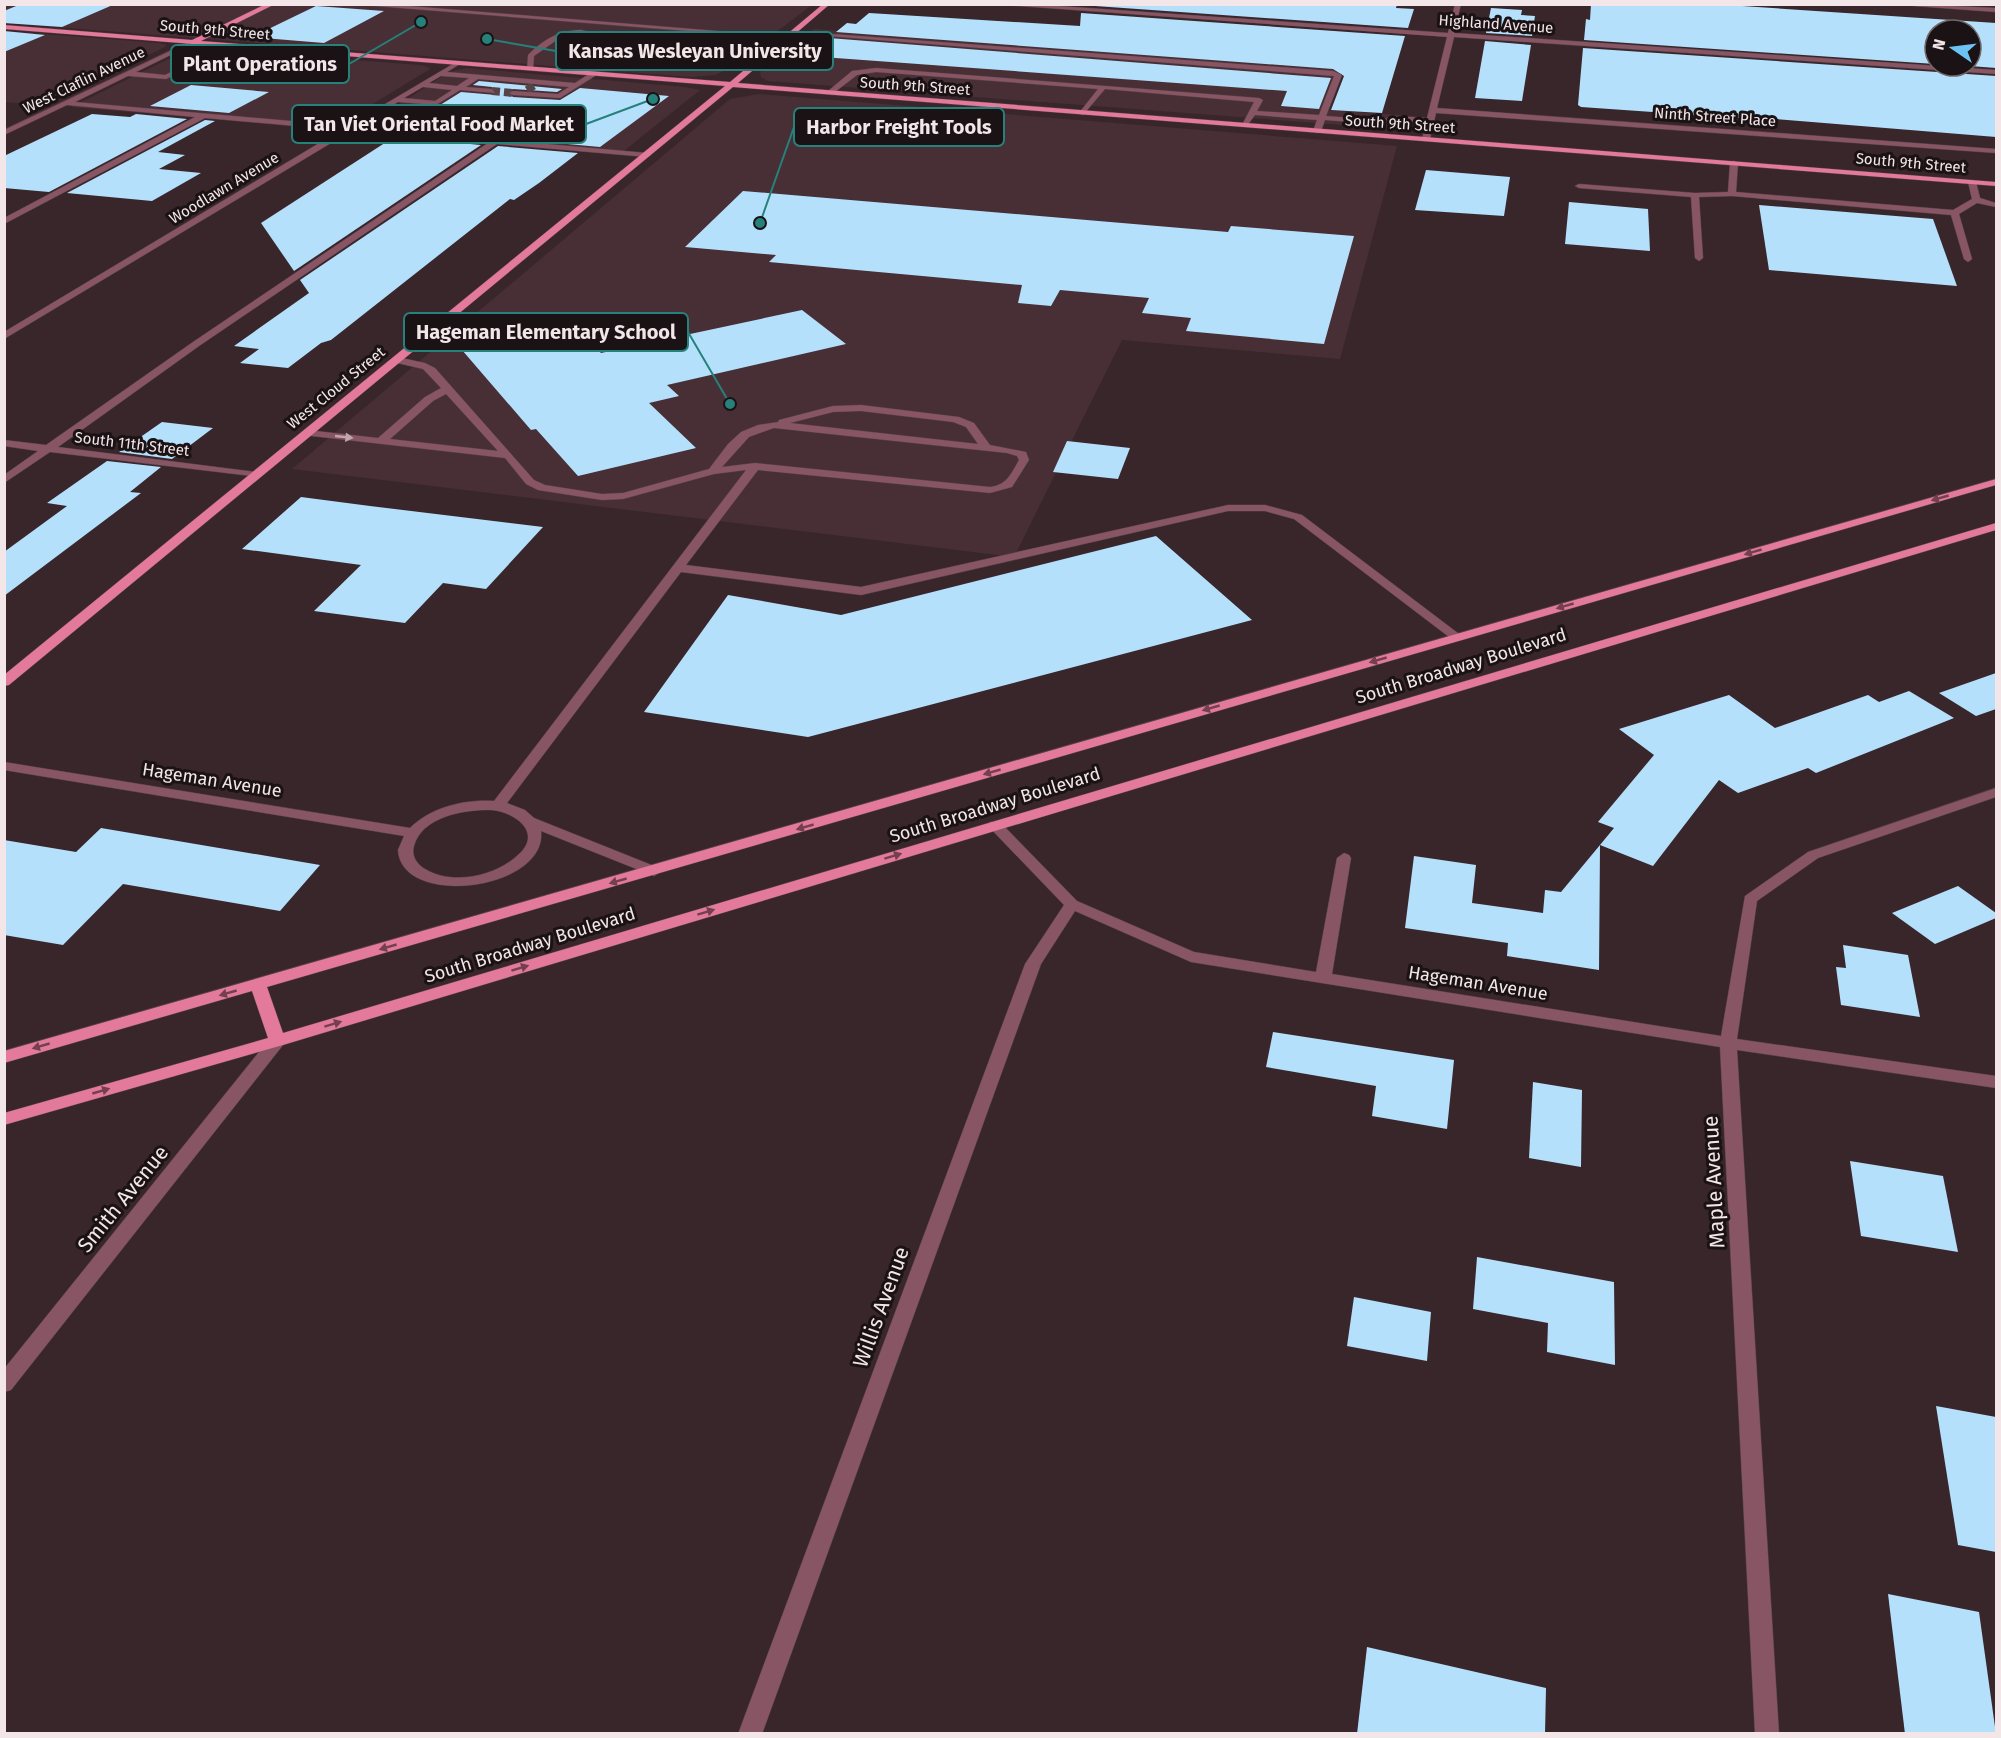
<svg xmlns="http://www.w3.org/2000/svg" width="2001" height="1738" font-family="'Fira Sans',sans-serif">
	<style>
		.built { fill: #482f36 }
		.building { fill: #b5e0fc }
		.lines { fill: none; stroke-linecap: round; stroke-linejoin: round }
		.minor-tunnel { stroke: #554348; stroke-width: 8; stroke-dasharray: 8 4; stroke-linecap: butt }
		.minor-casing { stroke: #534146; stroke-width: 1 }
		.major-casing { stroke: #534146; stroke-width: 1 }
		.minor { fill: #885564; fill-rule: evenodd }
		.major { fill: #e3799b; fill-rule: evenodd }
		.oneway { fill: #c3a5ad }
		.oneway2 { fill: #744051 }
		.labels { text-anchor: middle; stroke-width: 6; stroke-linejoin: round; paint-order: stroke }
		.far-street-label { font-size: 15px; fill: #f3e6e9; stroke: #1a1214 }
		.street-label { font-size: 18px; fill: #f3e6e9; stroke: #1a1214 }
		.near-street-label { font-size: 21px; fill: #f3e6e9; stroke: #1a1214 }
		.leader { fill: none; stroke: #26817a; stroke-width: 2 }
		.callout-dot { fill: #26817a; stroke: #1a1214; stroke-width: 2 }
		.callout { fill: #1a1214; stroke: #26817a; stroke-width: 2 }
		.callout-label { font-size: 20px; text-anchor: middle; font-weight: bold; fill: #f3e6e9 }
	</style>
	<rect width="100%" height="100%" fill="#39262b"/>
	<g class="built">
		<polygon points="4,5 812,5 726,70 715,75 691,77 5,23"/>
		<polygon points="814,29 1343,68 1326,110 1414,116 1408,123 1397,128 1382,128 768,81 761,77 760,72"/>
		<polygon points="4,31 159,43 166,45 165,47 45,105 5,102"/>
		<polygon points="196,48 420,65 428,67 430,69 332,129 71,107 187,50"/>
		<polygon points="466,68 685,87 700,90 620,154 481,142 520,114 398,105 449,72"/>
		<polygon points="759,94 1397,146 1340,359 1122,340 1014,557 292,469 730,99"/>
	</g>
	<g class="building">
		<polygon points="21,4 115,4 62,27 4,23 4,11"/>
		<polygon points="1397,4 1396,8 1414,9 1408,28 1081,5"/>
		<polygon points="1591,4 1712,4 1996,23 1996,68 1970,66 1971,30 1935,30 1935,64 1584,40 1586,19 1590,20"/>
		<polygon points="316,6 384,11 324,43 252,37"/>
		<polygon points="1491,8 1522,10 1521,15 1535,16 1532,36 1486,33"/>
		<polygon points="869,13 1080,26 1081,13 1405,36 1382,113 1331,110 1344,76 1333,69 836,32 847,23 856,24"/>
		<polygon points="4,31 45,35 4,52"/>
		<polygon points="829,38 1331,78 1319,109 1281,106 1287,91 808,56"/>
		<polygon points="1485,41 1531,45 1522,101 1475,98"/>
		<polygon points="1583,48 1996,76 1996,137 1752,117 1753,119 1581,107 1578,105"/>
		<polygon points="479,81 562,89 557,92 513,89 507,92 513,97 560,100 580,88 669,96 600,147 407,129 413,125 408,125 461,92 496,95 492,87 473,85"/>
		<polygon points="191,85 269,92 229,113 150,106"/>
		<polygon points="92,114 130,117 136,114 187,119 49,192 4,188 4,156"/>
		<polygon points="205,120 215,121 158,152 185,155 159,169 201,173 152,201 67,193"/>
		<polygon points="394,137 481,145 294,271 261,223"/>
		<polygon points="498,146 578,153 539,183 514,200 510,199 331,340 321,343 288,368 240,363 259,349 234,346 309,293 300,280"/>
		<polygon points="1426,170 1510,177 1504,216 1415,210"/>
		<polygon points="743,191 1228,232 1231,226 1354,236 1324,344 1186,331 1191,318 1142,313 1149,298 1060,290 1051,306 1018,303 1022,285 769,262 776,255 685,247"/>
		<polygon points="1569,202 1648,209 1650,251 1565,244"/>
		<polygon points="1759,205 1933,219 1957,286 1769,270"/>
		<polygon points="802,310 846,344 667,385 679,396 649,403 696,448 578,476 536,429 531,430 462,350 496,343 483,329 561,313 601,353"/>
		<polygon points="162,422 213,428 172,459 119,452"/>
		<polygon points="1067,441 1130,448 1118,479 1053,472"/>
		<polygon points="107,461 161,467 130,492 141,493 4,596 4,552 67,506 47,503"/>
		<polygon points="301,497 370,506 543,527 486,589 443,583 405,623 314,611 361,565 242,549"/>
		<polygon points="1156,536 1252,620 808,737 644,712 728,595 841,615"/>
		<polygon points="1996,673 1996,709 1976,716 1939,693"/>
		<polygon points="1909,691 1954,718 1816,773 1808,768 1738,793 1719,780 1653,866 1600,845 1614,828 1598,822 1654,755 1619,729 1729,695 1775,728 1868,695 1879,702"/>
		<polygon points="101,828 320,865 280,911 123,884 63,945 4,935 4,840 76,852"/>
		<polygon points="1600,845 1599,970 1507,956 1508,943 1405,928 1414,856 1476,865 1472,903 1543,913 1545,890 1561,892"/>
		<polygon points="1958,886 1996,913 1996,918 1935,944 1892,913"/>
		<polygon points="1843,945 1908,955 1920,1017 1841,1005 1836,967 1846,968"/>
		<polygon points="1273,1032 1454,1060 1447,1129 1372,1116 1376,1086 1266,1067"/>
		<polygon points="1533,1082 1582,1090 1581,1167 1529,1158"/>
		<polygon points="1850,1161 1943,1176 1958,1252 1861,1236"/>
		<polygon points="1477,1257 1614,1282 1615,1365 1547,1352 1548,1323 1473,1309"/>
		<polygon points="1354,1297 1431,1312 1427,1361 1347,1346"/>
		<polygon points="1936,1406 1996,1417 1996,1552 1958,1545"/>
		<polygon points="1888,1594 1979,1612 1996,1734 1905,1734"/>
		<polygon points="1367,1647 1546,1688 1545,1734 1357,1734"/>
	</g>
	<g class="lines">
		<g class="minor-tunnel">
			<polyline points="527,90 538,83"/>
			<polyline points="492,91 513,93"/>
		</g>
		<g class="minor-casing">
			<g id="minor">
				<polygon points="350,4 385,4 791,37 788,39"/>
				<polygon points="991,4 1030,4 1448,33 1455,4 1461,4 1454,33 1996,70 1996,74 1454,37 1437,108 1996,149 1996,153 1436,113 1430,139 1426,141 1422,139 1426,123 1395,120 1379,124 1325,120 1321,131 1317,133 1313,131 1317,120 1255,115 1246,127 1242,125 1254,102 1105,89 1083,115 1079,113 1098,89 876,72 857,75 831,95 828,91 852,71 876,68 1259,98 1263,100 1257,111 1319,115 1334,76 789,33 792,31 1333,71 1342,75 1326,116 1379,120 1395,116 1427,118 1447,37"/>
				<polygon points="1911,4 1996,8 1996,12 1914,6"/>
				<path d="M581,30l14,3 -34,4 -27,19 -1,13 -6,1 1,-15c15,-15 31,-25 53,-25z"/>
				<polygon points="699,39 774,47 777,49 774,51 697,42"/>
				<path d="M193,40l2,3 -59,29 29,3 66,-32 2,3 -29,15 70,5 36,-15 5,1 -40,18 -78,-6 -31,15 -38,-3 -53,26 273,24 110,-65 2,3 -13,8 128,11 17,-11 3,4 -35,22 -47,-3 -4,-2 4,-2 45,3 11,-7 -91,-8 -12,8 26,2 3,4 -35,-3 -24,15 -38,-3 -41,25 290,26 4,2 -4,2 -150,-13 -298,202 -141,101 198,25 6,3 -2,2 -210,-25 -46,31v-8l34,-24 -34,-5v-6l42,5 147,-103 295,-199 -137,-12 -347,208v-7l337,-202 -136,-12 -201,106v-6l191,-101 -128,-12 -63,30v-5zM441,76l28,2 -12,8 -28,-3zM423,87l29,3 -17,11 -31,-3z"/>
				<polygon points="1734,161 1738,163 1736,192 1953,210 1972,199 1968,182 1972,180 1976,182 1980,198 1996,203 1996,207 1977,203 1959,214 1972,259 1968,262 1964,259 1951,215 1732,196 1699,197 1703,258 1699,261 1695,258 1691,197 1579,188 1575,186 1579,184 1695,193 1728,192 1730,163"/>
				<path d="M397,357l28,6 10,5 99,112 11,5 57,9 21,-1 86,-24 19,-25 13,-12 17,-7 20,-3 1,-2 54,-14 28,-1 98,12 15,6 16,22 36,7 3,8 -17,27 -22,6 -232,-23 -72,95 175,22 367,-82h37l37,10 161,122 -2,3h-8l-159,-121 -29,-8h-37l-367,84 -180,-23 -174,231 18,7 9,8 125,50 3,3 -8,5 -113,-45c7,59 -140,78 -143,19l6,-14 -400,-66v-8l406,66c21,-21 55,-29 84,-27l252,-331 -32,4 -91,25 -21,1 -64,-10 -12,-6 -21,-26 -202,-23 -1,-2 5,-3 71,8 47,-41 16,-9 -18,-19 -30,-7v-4zM446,394l52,57 -108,-12 43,-38zM861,411l92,11 13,5 12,17 -188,-21 43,-11zM774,428l233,25 10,3 2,4c-8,14 -12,25 -29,27l-235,-24 -33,4 27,-30zM492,810c22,2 51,22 27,44 -22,22 -67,32 -94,15 -8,-5 -14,-13 -11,-23 8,-30 52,-37 78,-36z"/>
				<polygon points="1996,788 1996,797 1818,858 1757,901 1737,1039 1996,1076 1996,1088 1737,1050 1779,1734 1755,1734 1720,1047 1191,962 1075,911 1041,964 762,1734 738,1734 1025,964 1064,905 990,828 988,825 990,822 1000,822 1077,901 1194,952 1316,972 1337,858 1344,853 1349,855 1351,858 1332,974 1721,1036 1745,896 1808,852"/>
				<polygon points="277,1035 283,1037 285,1041 283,1045 11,1390 4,1392 4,1369 271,1037"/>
			</g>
		</g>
		<g class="major-casing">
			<g id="major">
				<polygon points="266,4 275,4 201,41 730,82 823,4 830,4 738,83 1996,182 1996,186 733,87 9,685 4,686 4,675 725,86 4,29 4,25 192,40"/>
				<polygon points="1996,479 1996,485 267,987 283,1033 1996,523 1996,530 283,1045 4,1125 4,1113 268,1038 252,991 4,1063 4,1051"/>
			</g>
		</g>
		<use href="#minor" class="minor"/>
		<use href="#major" class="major"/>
	</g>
	<defs><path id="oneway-solid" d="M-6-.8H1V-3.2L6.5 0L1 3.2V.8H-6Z" transform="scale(1.5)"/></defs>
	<use class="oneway" href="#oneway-solid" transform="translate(344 437) rotate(6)"/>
	<g class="oneway2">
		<use href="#oneway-solid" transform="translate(1940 498) rotate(164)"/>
		<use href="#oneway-solid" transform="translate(1753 552) rotate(164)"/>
		<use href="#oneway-solid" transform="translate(1565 606) rotate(164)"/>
		<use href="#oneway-solid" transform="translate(1378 660) rotate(164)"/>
		<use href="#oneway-solid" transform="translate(1211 708) rotate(164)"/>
		<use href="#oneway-solid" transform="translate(992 772) rotate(164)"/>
		<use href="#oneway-solid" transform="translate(805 827) rotate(164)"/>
		<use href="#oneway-solid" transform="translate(893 856) rotate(-17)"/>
		<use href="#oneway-solid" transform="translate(618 881) rotate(164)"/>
		<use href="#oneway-solid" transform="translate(706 912) rotate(-17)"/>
		<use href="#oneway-solid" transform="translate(388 947) rotate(164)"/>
		<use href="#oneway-solid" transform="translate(520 968) rotate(-17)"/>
		<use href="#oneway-solid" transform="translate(228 993) rotate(164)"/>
		<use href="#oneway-solid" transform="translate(333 1024) rotate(-17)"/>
		<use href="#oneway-solid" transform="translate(41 1046) rotate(164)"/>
		<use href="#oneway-solid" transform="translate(101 1091) rotate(-16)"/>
	</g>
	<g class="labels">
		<g class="far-street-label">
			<text transform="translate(1496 24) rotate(4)" y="5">Highland Avenue</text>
			<text transform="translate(215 30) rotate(5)" y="5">South 9th Street</text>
			<text transform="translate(84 80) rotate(-26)" y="5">West Claflin Avenue</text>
			<text transform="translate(915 86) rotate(4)" y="5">South 9th Street</text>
			<text transform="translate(1715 117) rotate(4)" y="5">Ninth Street Place</text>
			<text transform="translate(1400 124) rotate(4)" y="5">South 9th Street</text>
			<text transform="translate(1911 163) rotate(5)" y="5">South 9th Street</text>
			<text transform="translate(224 188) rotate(-31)" y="5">Woodlawn Avenue</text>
			<text transform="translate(336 388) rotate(-39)" y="5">West Cloud Street</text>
			<text transform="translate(132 444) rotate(7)" y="5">South 11th Street</text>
		</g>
		<g class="street-label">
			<text transform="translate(1461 666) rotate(-17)" y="6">South Broadway Boulevard</text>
			<text transform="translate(212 780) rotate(9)" y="6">Hageman Avenue</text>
			<text transform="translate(995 805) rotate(-17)" y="6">South Broadway Boulevard</text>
			<text transform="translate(530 945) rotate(-17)" y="6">South Broadway Boulevard</text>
			<text transform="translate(1478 983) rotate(9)" y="6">Hageman Avenue</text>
		</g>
		<g class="near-street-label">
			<text transform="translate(1714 1182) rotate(-93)" y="7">Maple Avenue</text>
			<text transform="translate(123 1199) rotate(-51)" y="7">Smith Avenue</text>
			<text transform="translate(881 1307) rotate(-70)" y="7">Willis Avenue</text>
		</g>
	</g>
	<path class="leader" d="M487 39L556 51M421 22L349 64M653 99L586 124M760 223L794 127M730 404L688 332"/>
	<g class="callout-dot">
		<circle cx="487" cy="39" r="6"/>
		<circle cx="421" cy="22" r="6"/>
		<circle cx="653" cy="99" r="6"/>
		<circle cx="760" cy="223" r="6"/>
		<circle cx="730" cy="404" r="6"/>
	</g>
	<g class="callout">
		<rect x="556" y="32" width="277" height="38" rx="6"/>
		<rect x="171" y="45" width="178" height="38" rx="6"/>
		<rect x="292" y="105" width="294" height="38" rx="6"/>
		<rect x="794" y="108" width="210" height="38" rx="6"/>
		<rect x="404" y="313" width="284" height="38" rx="6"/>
	</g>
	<g class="callout-label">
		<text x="695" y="58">Kansas Wesleyan University</text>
		<text x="260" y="71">Plant Operations</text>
		<text x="439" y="131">Tan Viet Oriental Food Market</text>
		<text x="899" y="134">Harbor Freight Tools</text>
		<text x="546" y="339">Hageman Elementary School</text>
	</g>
	<rect width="2001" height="1738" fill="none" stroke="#f3e6e9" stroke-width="12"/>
	<g transform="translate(1953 48) rotate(284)"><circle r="28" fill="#1a1214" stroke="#716769" stroke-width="1.5"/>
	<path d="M0-4.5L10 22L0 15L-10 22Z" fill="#6ec2f3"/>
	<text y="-9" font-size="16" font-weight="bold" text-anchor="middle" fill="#f3e6e9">N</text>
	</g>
</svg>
